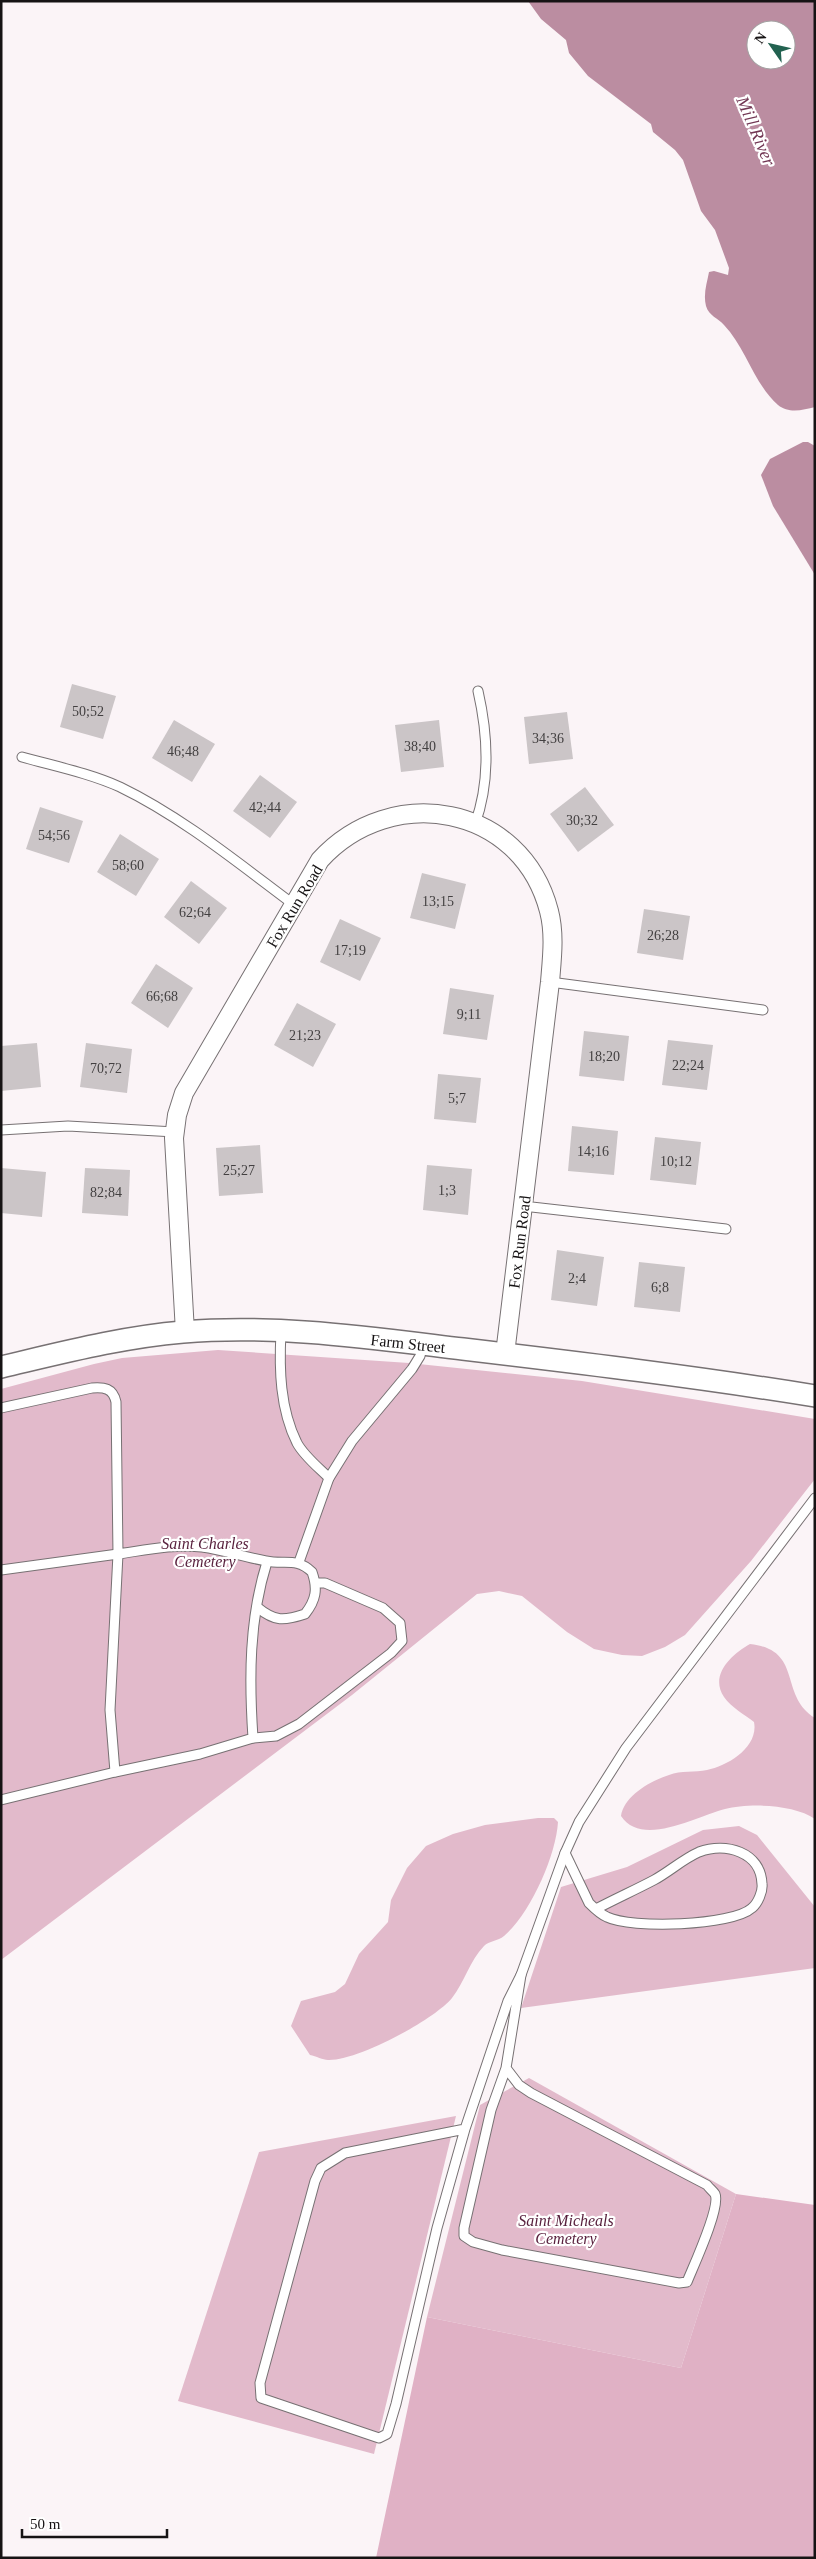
<svg xmlns="http://www.w3.org/2000/svg" width="816" height="2559" font-family="Georgia,serif">
	<style>
		.green { fill: #e2bacb }
		.forest { fill: #e0b1c5 }
		.water { fill: #bb8da1; fill-rule: evenodd }
		.building { fill: #cbc5c7 }
		.lines { fill: none; stroke-linecap: round; stroke-linejoin: round }
		.service-casing { stroke: #777173; stroke-width: 11 }
		.minor-casing { stroke: #777173; stroke-width: 20 }
		.tertiary-casing { stroke: #777173; stroke-width: 24 }
		.service { stroke: #fff; stroke-width: 9 }
		.minor { stroke: #fff; stroke-width: 18 }
		.tertiary { stroke: #fff; stroke-width: 21 }
		.labels { text-anchor: middle; stroke-width: 4.5; stroke-linejoin: round; paint-order: stroke }
		.number-label { font-size: 14px; fill: #434041 }
		.street-label { font-size: 16px; fill: #161314; stroke: #fff }
		.park-label { font-size: 16px; font-style: italic; fill: #571f3c; stroke: #fff }
		.water-label { font-size: 18px; font-style: italic; fill: #723754; stroke: #fff }
	</style>
	<rect width="100%" height="100%" fill="#fbf4f7"/>
	<g class="green">
		<polygon points="218,1350 409,1363 582,1381 815,1419 815,1479 751,1561 685,1635 665,1647 642,1656 622,1655 594,1649 567,1632 522,1596 499,1591 477,1594 352,1695 1,1960 1,1389 94,1364 122,1358"/>
		<path d="M750,1644c54,6 28,51 65,74v101c-21,-15 -66,-16 -90,-10 -28,7 -83,39 -104,7 3,-20 29,-35 48,-41 12,-5 26,-2 38,-5 21,-4 52,-23 47,-48 -9,-7 -23,-15 -30,-25 -15,-22 8,-43 26,-53z"/>
		<path d="M538,1818h16l4,4c-2,34 -28,92 -54,114 -6,5 -15,5 -20,10 -14,14 -20,37 -32,52 -18,22 -95,63 -124,62 -5,0 -12,-4 -18,-5l-19,-29 10,-25 34,-9 10,-8 14,-30 29,-32 3,-22 16,-32 19,-22 27,-12 32,-9z"/>
		<polygon points="739,1826 757,1835 815,1907 815,1968 521,2008 561,1887 627,1867 703,1830"/>
		<polygon points="529,2078 736,2194 681,2368 427,2317 480,2105"/>
		<polygon points="456,2116 374,2454 178,2401 259,2152"/>
	</g>
	<polygon class="forest" points="736,2194 815,2205 815,2558 376,2558 427,2317 681,2368"/>
	<g class="water">
		<path d="M528,1h287v406c-12,3 -26,7 -37,-2 -24,-21 -32,-57 -54,-80 -6,-7 -15,-9 -18,-19 -3,-12 1,-23 3,-34l5,-1 14,4 1,-7 -14,-38 -14,-19 -18,-51 -8,-10 -22,-18 -2,-8 -63,-48 -19,-23 -3,-13 -25,-21zM756,30h30v30h-30z"/>
		<polygon points="803,442 808,442 815,446 815,575 773,506 761,475 770,459"/>
	</g>
	<g class="building">
		<polygon points="72,684 116,696 103,739 60,727"/>
		<polygon points="567,712 573,759 529,764 524,717"/>
		<polygon points="174,720 215,744 192,782 152,758"/>
		<polygon points="439,720 444,767 401,772 395,725"/>
		<polygon points="260,775 297,802 270,838 233,811"/>
		<polygon points="585,787 614,825 578,852 550,814"/>
		<polygon points="40,807 83,821 69,863 26,849"/>
		<polygon points="120,834 159,859 136,896 97,872"/>
		<polygon points="422,873 466,884 455,929 410,918"/>
		<polygon points="191,881 227,908 199,944 164,917"/>
		<polygon points="644,909 690,916 683,960 637,953"/>
		<polygon points="340,919 381,938 360,981 320,962"/>
		<polygon points="156,964 193,988 168,1028 131,1003"/>
		<polygon points="450,988 494,995 487,1040 443,1034"/>
		<polygon points="297,1003 336,1024 313,1067 274,1045"/>
		<polygon points="584,1031 629,1036 624,1081 579,1076"/>
		<polygon points="668,1040 713,1045 707,1090 662,1085"/>
		<polygon points="37,1043 41,1087 1,1091 1,1046"/>
		<polygon points="86,1043 132,1049 127,1093 80,1087"/>
		<polygon points="438,1074 481,1078 476,1123 434,1119"/>
		<polygon points="572,1126 618,1131 614,1175 568,1171"/>
		<polygon points="655,1137 701,1142 696,1185 650,1180"/>
		<polygon points="260,1145 263,1193 219,1196 216,1148"/>
		<polygon points="427,1165 472,1169 468,1215 423,1210"/>
		<polygon points="1,1168 46,1172 42,1217 1,1213"/>
		<polygon points="85,1168 130,1170 128,1216 82,1213"/>
		<polygon points="557,1250 604,1257 597,1306 551,1300"/>
		<polygon points="639,1262 685,1267 680,1312 634,1307"/>
	</g>
	<g class="lines">
		<g class="service-casing">
			<g id="service">
				<path d="M22,757c32,9 67,16 98,30 62,30 118,76 173,117"/>
				<path d="M475,824c16,-44 13,-89 3,-133"/>
				<polyline points="550,982 763,1010"/>
				<polyline points="1,1130 68,1126 175,1132"/>
				<polyline points="523,1206 726,1229"/>
				<path d="M281,1332c-2,37 -1,77 16,111 7,13 21,24 32,35"/>
				<path d="M1,1408l91,-20c12,-1 21,0 24,14l2,152c28,-4 56,-10 84,-7 22,3 42,10 64,14 19,4 30,-4 46,11 6,17 4,28 -7,42 -21,7 -30,8 -48,-7"/>
				<polyline points="299,1562 329,1478 352,1441 412,1369 420,1356 423,1344"/>
				<path d="M1,1570l117,-16 -8,156 5,62 85,-18 53,-16c-4,-59 -4,-119 14,-176"/>
				<polyline points="253,1738 276,1736 299,1724 391,1653 402,1641 400,1623 383,1608 325,1583 316,1583"/>
				<polyline points="1,1800 115,1772"/>
				<path d="M596,1909c19,-10 39,-19 58,-29 15,-8 29,-21 45,-28 27,-10 62,0 63,32 1,7 -4,19 -10,24 -20,18 -121,21 -145,9 -7,-3 -13,-9 -18,-14l-24,-50 14,-31 47,-74 189,-250"/>
				<polyline points="521,1975 565,1853"/>
				<path d="M465,2129l-28,99 -41,176 -9,30 -8,4 -118,-40 -1,-15 55,-202 6,-13 24,-15 120,-24 43,-128 13,-26 -15,93 -15,42 -27,118v8l9,6 29,8 177,33 8,-1c6,-15 34,-75 28,-88 -2,-3 -6,-6 -8,-9l-176,-92 -12,-8 -13,-17"/>
			</g>
		</g>
		<g class="minor-casing">
			<path id="minor" d="M185,1332l-11,-194 3,-23 7,-22 136,-233c71,-78 201,-56 229,51 6,23 3,47 1,71l-45,372"/>
		</g>
		<g class="tertiary-casing">
			<path id="tertiary" d="M1,1367c60,-14 121,-30 182,-35 93,-8 188,6 280,17 118,14 235,28 352,47"/>
		</g>
		<use href="#service" class="service"/>
		<use href="#minor" class="minor"/>
		<use href="#tertiary" class="tertiary"/>
	</g>
	<g class="labels">
		<g class="number-label">
			<text x="88" y="716">50;52</text>
			<text x="548" y="743">34;36</text>
			<text x="420" y="751">38;40</text>
			<text x="183" y="756">46;48</text>
			<text x="265" y="812">42;44</text>
			<text x="582" y="825">30;32</text>
			<text x="54" y="840">54;56</text>
			<text x="128" y="870">58;60</text>
			<text x="438" y="906">13;15</text>
			<text x="195" y="917">62;64</text>
			<text x="663" y="940">26;28</text>
			<text x="350" y="955">17;19</text>
			<text x="162" y="1001">66;68</text>
			<text x="469" y="1019">9;11</text>
			<text x="305" y="1040">21;23</text>
			<text x="604" y="1061">18;20</text>
			<text x="688" y="1070">22;24</text>
			<text x="106" y="1073">70;72</text>
			<text x="457" y="1103">5;7</text>
			<text x="593" y="1156">14;16</text>
			<text x="676" y="1166">10;12</text>
			<text x="239" y="1175">25;27</text>
			<text x="447" y="1195">1;3</text>
			<text x="106" y="1197">82;84</text>
			<text x="577" y="1283">2;4</text>
			<text x="660" y="1292">6;8</text>
		</g>
		<g class="street-label">
			<text transform="translate(294 906) rotate(-59)" y="6">Fox Run Road</text>
			<text transform="translate(519 1242) rotate(-83)" y="6">Fox Run Road</text>
			<text transform="translate(408 1343) rotate(6)" y="6">Farm Street</text>
		</g>
		<g class="park-label">
			<text x="205" y="1549">Saint Charles<tspan x="205" dy="18">Cemetery</tspan></text>
			<text x="566" y="2226">Saint Micheals<tspan x="566" dy="18">Cemetery</tspan></text>
		</g>
		<g class="water-label">
			<text transform="translate(756 131) rotate(67)" y="6">Mill River</text>
		</g>
	</g>
	<rect width="816" height="2559" fill="none" stroke="#161314" stroke-width="5"/>
	<g transform="translate(771 45) rotate(304)"><circle r="24" fill="#ffffff" stroke="#a2a1a1"/>
	<path d="M0-4L9 19L0 12L-9 19Z" fill="#226250"/>
	<text y="-8" font-size="14" font-weight="bold" text-anchor="middle" fill="#161314">N</text>
	</g>
	<path d="M22 2529v8h145v-8" fill="none" stroke="#161314" stroke-width="2.5"/>
	<text x="30" y="2529" font-size="15" fill="#161314" stroke="#ffffff" stroke-width="4" paint-order="stroke">50 m</text>
</svg>
